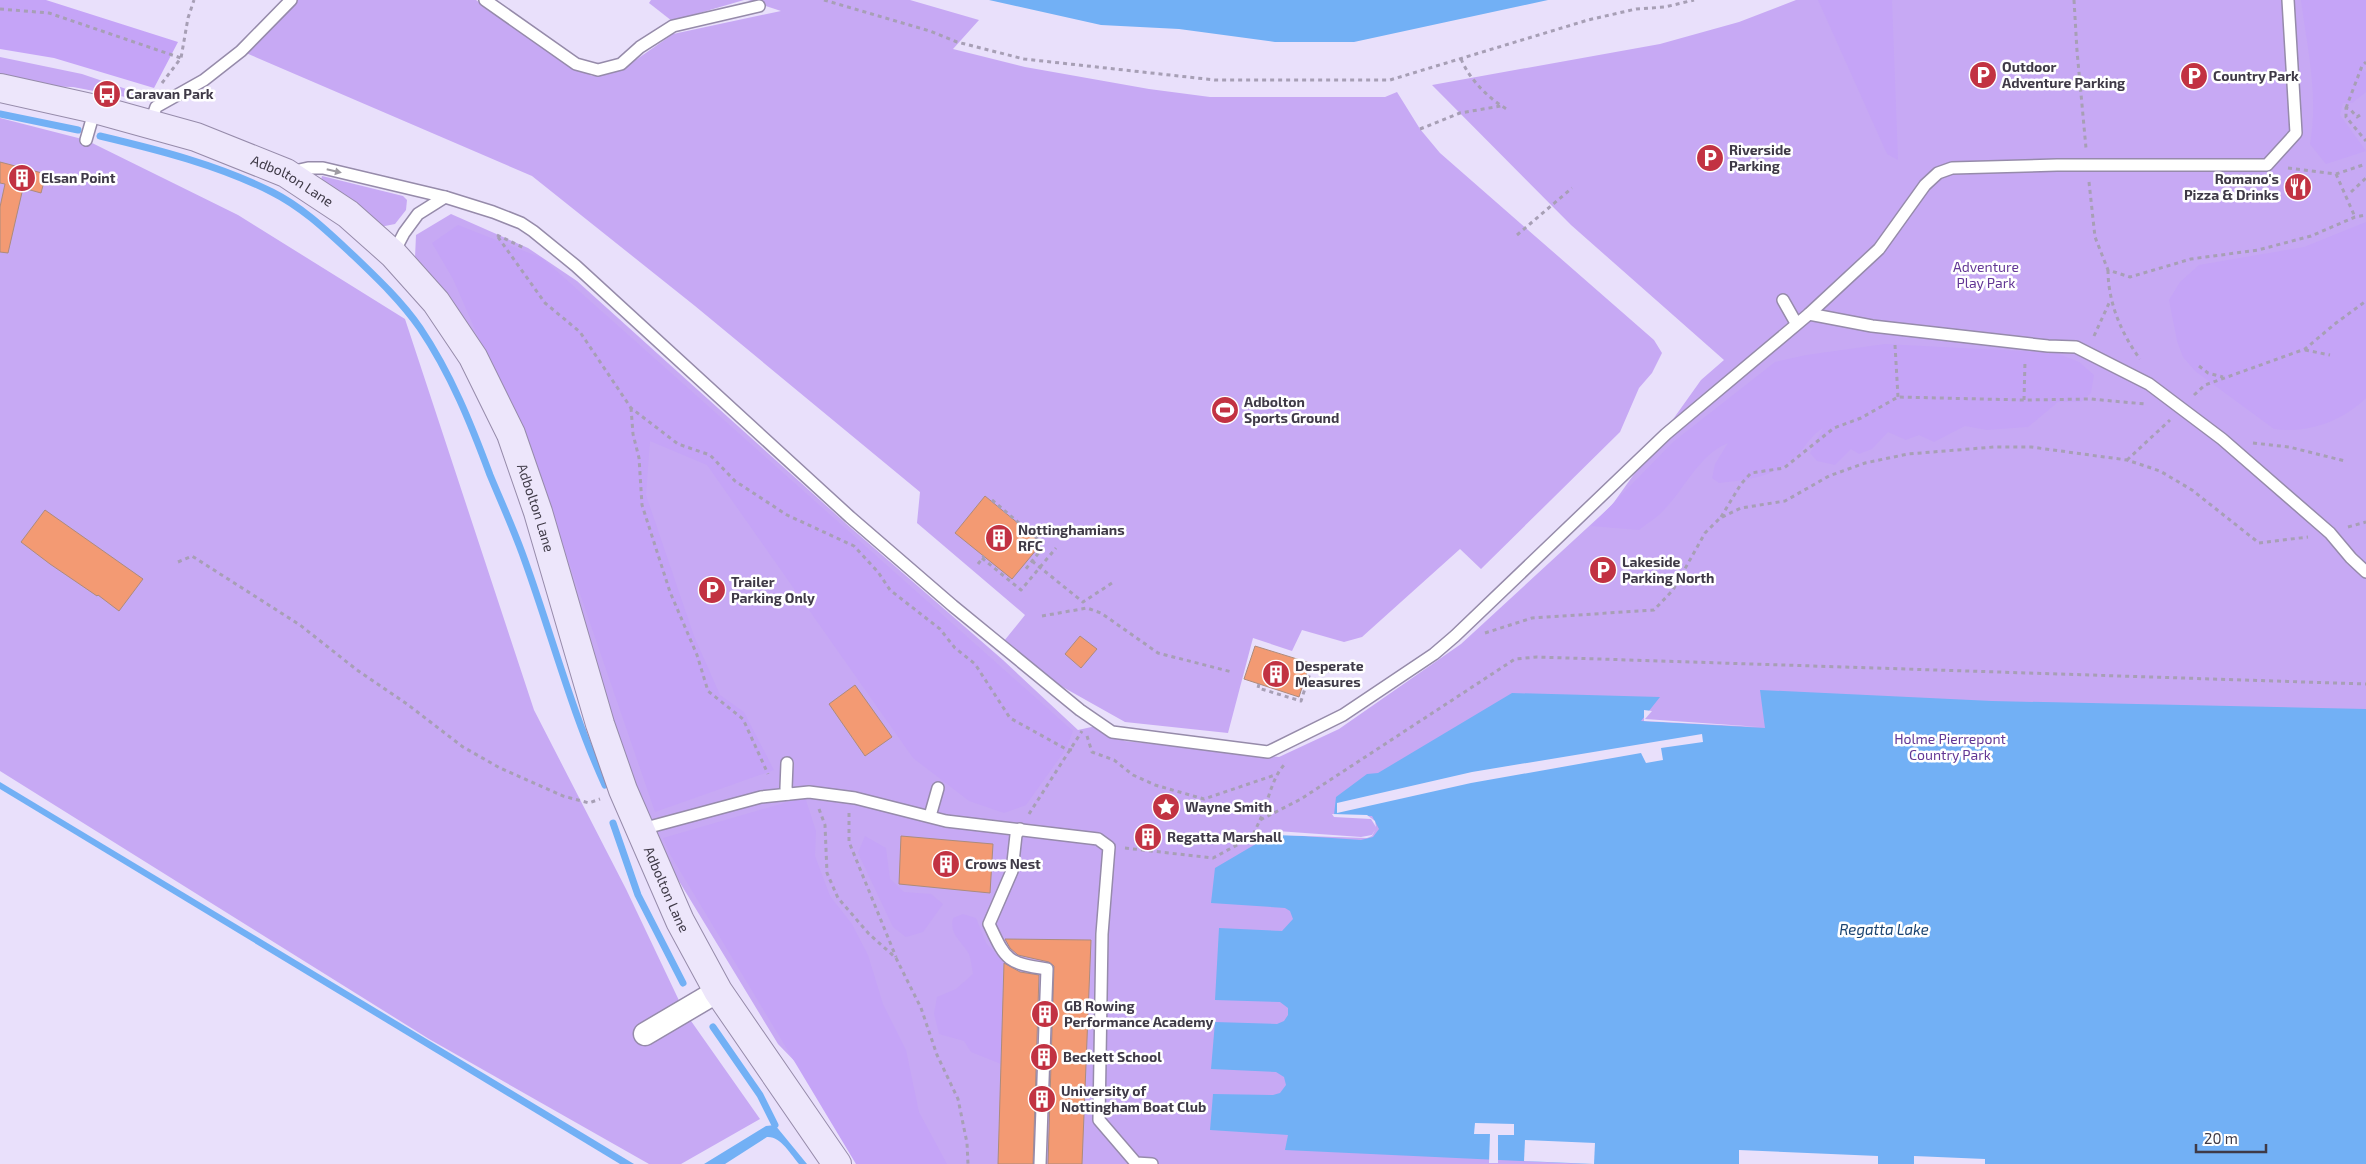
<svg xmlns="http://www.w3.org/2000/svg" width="2366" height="1164" font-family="'Exo 2',sans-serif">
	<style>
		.green { fill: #c7a9f4 }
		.forest { fill: #c5a4f7 }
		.water { fill: #72b0f5 }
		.pier { fill: #e9e0fb }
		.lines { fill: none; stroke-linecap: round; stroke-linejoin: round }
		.stream { stroke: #72b0f5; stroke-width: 7 }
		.building { fill: #f39a73; stroke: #ad8b7c }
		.lane-casing { stroke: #968baa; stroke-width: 14 }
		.street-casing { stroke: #968baa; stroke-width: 25 }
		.secondary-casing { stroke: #968baa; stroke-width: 30 }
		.path { stroke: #a79fb5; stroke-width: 3; stroke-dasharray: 4 4; stroke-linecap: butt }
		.lane { stroke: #fff; stroke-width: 11 }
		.street { stroke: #fff; stroke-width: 22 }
		.secondary { stroke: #ede6fb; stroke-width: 28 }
		.oneway { fill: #9f9ca3 }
		.labels { text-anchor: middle; stroke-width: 5; stroke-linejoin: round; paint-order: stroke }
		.poi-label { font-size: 14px; font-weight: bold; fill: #3f3a47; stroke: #fff; text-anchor: start }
		.street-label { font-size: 14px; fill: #3f3a47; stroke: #fff }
		.park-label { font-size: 14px; fill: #633795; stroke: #fff }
		.water-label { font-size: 15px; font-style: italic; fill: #1a4471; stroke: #fff }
	</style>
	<rect width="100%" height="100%" fill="#e9e0fb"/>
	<g class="green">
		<polygon points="295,0 476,0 574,67 592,76 608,74 627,66 673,34 781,11 748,0 910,0 979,20 953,49 1025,67 1149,89 1210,97 1385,97 1397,92 1420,129 1440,153 1654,340 1662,353 1652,373 1639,388 1620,432 1481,569 1460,549 1362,637 1344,642 1302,630 1292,651 1253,638 1228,733 1125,722 1052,681 1004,641 1025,615 917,523 920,492 695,306 532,176 246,53"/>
		<polygon points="651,0 744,0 672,21 649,3"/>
		<polygon points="1796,0 2366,0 2366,1164 894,1164 778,1044 671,868 611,731 545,496 480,343 415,258 416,235 451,214 528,248 577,281 850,527 1003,660 1078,730 1096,726 1125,741 1279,757 1339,729 1461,644 1612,505 1701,380 1724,360 1571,225 1432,85 1660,44 1739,22"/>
		<polygon points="0,57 82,74 135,92 141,100 73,87 32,86 0,79"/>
		<polygon points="0,118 86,140 238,215 405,319 534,710 626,889 684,1011 760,1119 681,1164 649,1164 429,1039 0,771"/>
		<polygon points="322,176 403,196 407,200 406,210 395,224 380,227 321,180"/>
	</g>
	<g class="forest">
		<polygon points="0,0 46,0 178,42 154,88 54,58 0,49"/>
		<polygon points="1818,0 1892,0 1898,160 1887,154"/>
		<path d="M2301,0h65v64l-4,4 4,5v19l-14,11h-9l-3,12 26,36 -40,13 -16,-20c9,-47 -3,-97 -9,-144z"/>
		<path d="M2366,222v176c-23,23 -59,36 -92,31l-79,-58 -12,-14 -6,-16 -8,-41 11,-18 19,-17 105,-18z"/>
		<polygon points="458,225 542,258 1073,731 1066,749 1026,805 1004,813 969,801 913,758 707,465 650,441 646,495 694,636 720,695 744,712 774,770 655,812 543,486 453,279 432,243"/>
		<path d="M1885,344l171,9 23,9 15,13 -3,18 -10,9h-23l-30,25 -41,3 -22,-4 -31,16 -15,-7 -13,5 -18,-8 -16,17 -13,5 -8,-5 -16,16 -18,-4 -7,-8 13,-25c-11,7 -16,16 -24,25 -25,25 -48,26 -80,30l-7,-5 3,-14 13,-21c-31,13 -43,47 -67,70 -6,6 -15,11 -22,17l-48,-4 82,-84 102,-80 31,-7z"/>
		<polygon points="805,797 816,831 815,856 830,896 852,924 868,955 883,1004 906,1050 919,1112 947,1164 856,1164 671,856 663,838"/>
		<polygon points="865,836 886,848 890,879 904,892 931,894 943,904 923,932 906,937 893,927 858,853"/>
		<path d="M963,914l13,4 10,25 18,20 -3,101 -30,-12 -7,-11 -25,-7 -5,-20 3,-17 19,-8 17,-15c-1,-6 -2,-14 -4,-20 -8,-14 -20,-19 -16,-36z"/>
	</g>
	<g class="water">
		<polygon points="989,0 1548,0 1354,42 1275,42 1179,29 1101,25"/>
		<polygon points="1760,690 1992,701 2366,709 2366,1164 1586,1164 1285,1150 1288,1135 1210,1130 1213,1094 1273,1095 1280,1093 1286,1085 1284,1077 1276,1072 1211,1069 1215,1022 1277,1024 1284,1021 1288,1015 1288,1008 1280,1002 1215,1000 1219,928 1282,931 1293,919 1290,911 1285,908 1211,903 1215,868 1273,834 1361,840 1373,837 1379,829 1372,816 1334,815 1336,797 1367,774 1378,773 1512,693 1660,697 1641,721 1765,728"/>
		<polygon points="0,782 634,1164 620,1164 0,789"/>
		<path d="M775,1125l32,39h-8c-8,-9 -18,-28 -32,-27l-42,27h-21l62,-38z"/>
	</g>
	<g class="pier">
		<polygon points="1644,710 1652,711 1645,719 1760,727 1644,721"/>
		<polygon points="1702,734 1703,742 1661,748 1663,760 1646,763 1641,753 1471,783 1337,813 1337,803 1472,772"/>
		<polygon points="1332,814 1367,815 1375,821 1376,827 1371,819 1334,817"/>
		<polygon points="1375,830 1372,836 1367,838 1273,835 1277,831 1361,837 1372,835"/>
		<polygon points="1475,1123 1514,1124 1514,1135 1498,1135 1498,1163 1489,1163 1490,1134 1474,1134"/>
		<polygon points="1525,1140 1595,1143 1594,1164 1524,1161"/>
		<polygon points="1739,1150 1878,1156 1878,1164 1739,1164"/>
		<polygon points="1914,1156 1985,1159 1985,1164 1914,1164"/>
	</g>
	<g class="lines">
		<g class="stream">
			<polyline points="0,114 78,130"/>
			<path d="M100,136c59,14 118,29 172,56 32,16 57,41 83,65 23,22 47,45 65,71 31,46 51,96 70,147 12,29 25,57 35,86 27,75 47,152 80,224"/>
			<polyline points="613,823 638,895 683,983"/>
			<polyline points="713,1027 760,1095 775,1125"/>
		</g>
	</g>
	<g class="building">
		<polygon points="0,162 46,174 41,193 23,188 8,253 0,252 0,207 5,184 0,183"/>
		<polygon points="985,496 1042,543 1012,579 955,533"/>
		<polygon points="45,510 143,579 119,611 98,595 97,596 50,564 21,542"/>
		<polygon points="1080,636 1097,649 1081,668 1065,654"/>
		<polygon points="1255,646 1310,663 1299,697 1244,679"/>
		<polygon points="855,685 892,737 865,756 829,704"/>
		<polygon points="901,836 993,844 990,893 899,884"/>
		<polygon points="1005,939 1091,940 1082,1164 1048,1164 1054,966 1049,962 1018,955 1010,948"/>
		<polygon points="1004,963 1020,972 1039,975 1033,1164 998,1164"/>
	</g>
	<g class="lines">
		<g class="lane-casing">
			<g id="lane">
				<polyline points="485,0 576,64 598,70 621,64 640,47 673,26 759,6"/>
				<polyline points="150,124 156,107 204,80 241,51 291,0"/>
				<polyline points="86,140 95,109"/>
				<polyline points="290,172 308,168 323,168 445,197 493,212 521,223 533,231 576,266 850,517 953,606 1080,710 1112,732 1268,752 1343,715 1434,654 1455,636 1666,434 1809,314 1879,249 1925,185 1938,173 1952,168 2057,165 2267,165 2296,133 2288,0"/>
				<polyline points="393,254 404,233 418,214 445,197"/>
				<polyline points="1783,300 1796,323"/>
				<polyline points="1809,314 1872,326 2048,346 2076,347 2149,384 2222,439 2330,533 2351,558 2366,572"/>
				<polyline points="787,763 786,788 788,794"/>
				<polyline points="930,816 938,788"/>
				<polyline points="642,829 761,797 809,792 855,798 946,821 1098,839 1109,847 1102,934 1099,1120 1136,1163 1152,1164"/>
				<path d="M1020,829l-4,6 -4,36 -23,53c17,36 17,39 58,45l-7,195"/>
			</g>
		</g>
		<g class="street-casing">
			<polyline id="street" points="645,1034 718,991"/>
		</g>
		<g class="secondary-casing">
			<g id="secondary">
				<path id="s1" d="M0,88l95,21 101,28 90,36 62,41 45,40 43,48 37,55 38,77 27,78 62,212 23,66 57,131 38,70 119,173"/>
			</g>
		</g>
		<g class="path">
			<polyline points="824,0 930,31 957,42 1024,59 1215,80 1390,80 1588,20 1636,9 1665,7 1694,0"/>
			<polyline points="2074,0 2077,51 2086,148"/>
			<polyline points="0,9 49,13 181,58"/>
			<path d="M1461,59c9,21 27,39 47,51"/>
			<polyline points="162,83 181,58 188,18 194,0"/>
			<polyline points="2346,108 2362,66 2366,62"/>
			<polyline points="2360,115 2357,117 2350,109 2346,108 2346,117 2366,141"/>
			<polyline points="1420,129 1460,113 1501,106"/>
			<polyline points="2288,168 2336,174 2366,164"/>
			<polyline points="2336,174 2355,217"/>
			<polyline points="2089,182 2095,237 2108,270 2130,277 2191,259 2258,250 2311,236 2355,217 2366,215"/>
			<polyline points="2351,192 2366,178"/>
			<polyline points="497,235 524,248"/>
			<polyline points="1517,235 1572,188"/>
			<polyline points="498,237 545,303 580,332 631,408 678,444 710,455 735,481 787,515 854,546 878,572 890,590 940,629 955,648 975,664 1010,718 1066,749 1072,750"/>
			<path d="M2108,270c0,32 13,63 32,89"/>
			<polyline points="2094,336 2110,301"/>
			<polyline points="1895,345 1898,397"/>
			<polyline points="2305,350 2330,355"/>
			<polyline points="2199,366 2208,373 2223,377"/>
			<polyline points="2194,395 2205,385 2305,349 2336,323 2366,301"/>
			<polyline points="2024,400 2025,361"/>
			<polyline points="631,408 633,434 639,458 642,505 670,592 697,655 708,691 743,719 768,774"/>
			<polyline points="2253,443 2289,447 2345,461"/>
			<polyline points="2127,460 2170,420"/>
			<polyline points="992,500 1045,545 1025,570"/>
			<polyline points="1721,517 1741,484 1751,473 1784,468 1834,428 1861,418 1898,397 2024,400 2091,399 2145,404"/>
			<polyline points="2348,527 2366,522"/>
			<polyline points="982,558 1021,590 1056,548"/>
			<polyline points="1032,561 1083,602 1112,583"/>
			<polyline points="178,562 192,556 300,625 357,670 407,704 463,747 500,768 563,796 589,803 600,799"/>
			<polyline points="978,564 984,556"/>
			<polyline points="1042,616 1087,608 1101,613 1158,653 1232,672"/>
			<polyline points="1485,633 1532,618 1654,610 1673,590 1705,533 1720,518 1741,508 1785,501 1829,476 1865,463 1908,454 1994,447 2031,447 2127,460 2160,471 2192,490 2259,543 2308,537"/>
			<polyline points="1259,684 1258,688 1301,701 1311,670 1334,672"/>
			<polyline points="1087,736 1092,752 1114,760 1133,775 1155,785 1204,799 1275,775"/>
			<polyline points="819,809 825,825 827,873 838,898 869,934 896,958 921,1008 937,1055 958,1099 967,1143 968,1164"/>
			<polyline points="849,813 849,842 896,957"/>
			<polyline points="1029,814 1082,731"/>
			<path d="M1260,820c8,-18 12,-42 24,-55"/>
			<polyline points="1125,848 1213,858 1252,837 1260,820 1301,799 1515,659 1537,657 2366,684"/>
		</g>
		<use href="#lane" class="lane"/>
		<use href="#street" class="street"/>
		<use href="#secondary" class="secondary"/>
	</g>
	<defs><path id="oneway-solid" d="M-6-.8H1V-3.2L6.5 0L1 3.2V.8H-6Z" transform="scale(1.25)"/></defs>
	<use class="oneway" href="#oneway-solid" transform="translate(334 171) rotate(13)"/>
	<defs>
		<g id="parking-disc" transform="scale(1.4375)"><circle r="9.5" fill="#c23242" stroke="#fff"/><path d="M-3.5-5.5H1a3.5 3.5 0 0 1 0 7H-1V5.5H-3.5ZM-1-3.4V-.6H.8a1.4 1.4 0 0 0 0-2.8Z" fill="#fff"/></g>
		<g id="bus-disc" transform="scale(1.4375)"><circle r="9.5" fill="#c23242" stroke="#fff"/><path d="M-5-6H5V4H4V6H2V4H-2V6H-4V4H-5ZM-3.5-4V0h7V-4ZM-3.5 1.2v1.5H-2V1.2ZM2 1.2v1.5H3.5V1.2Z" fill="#fff"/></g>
		<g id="building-disc" transform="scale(1.4375)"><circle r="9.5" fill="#c23242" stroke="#fff"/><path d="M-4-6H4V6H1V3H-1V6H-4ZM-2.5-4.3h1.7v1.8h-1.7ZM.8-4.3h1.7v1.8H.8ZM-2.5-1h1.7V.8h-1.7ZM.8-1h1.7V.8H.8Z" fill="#fff"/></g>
		<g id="restaurant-disc" transform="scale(1.4375)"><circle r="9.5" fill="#c23242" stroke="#fff"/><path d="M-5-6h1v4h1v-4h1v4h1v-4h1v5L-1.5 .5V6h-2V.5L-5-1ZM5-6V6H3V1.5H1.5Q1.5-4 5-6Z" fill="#fff"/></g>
		<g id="stadium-disc" transform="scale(1.4375)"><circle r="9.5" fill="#c23242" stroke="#fff"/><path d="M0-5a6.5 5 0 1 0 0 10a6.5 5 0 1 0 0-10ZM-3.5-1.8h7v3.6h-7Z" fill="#fff"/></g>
		<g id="sight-disc" transform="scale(1.4375)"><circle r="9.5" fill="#c23242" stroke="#fff"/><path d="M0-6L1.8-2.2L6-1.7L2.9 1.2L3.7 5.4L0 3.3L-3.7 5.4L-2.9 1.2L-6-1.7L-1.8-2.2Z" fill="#fff"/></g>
	</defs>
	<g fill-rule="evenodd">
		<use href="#parking-disc" x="1983" y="75"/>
		<use href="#parking-disc" x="2194" y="76"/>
		<use href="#bus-disc" x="107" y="94"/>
		<use href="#parking-disc" x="1710" y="158"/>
		<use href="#building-disc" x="22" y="178"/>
		<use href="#restaurant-disc" x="2298" y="187"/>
		<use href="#stadium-disc" x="1225" y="410"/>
		<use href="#building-disc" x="999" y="538"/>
		<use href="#parking-disc" x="1603" y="570"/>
		<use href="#parking-disc" x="712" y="590"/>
		<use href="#building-disc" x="1276" y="674"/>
		<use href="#sight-disc" x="1166" y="807"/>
		<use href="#building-disc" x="1148" y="837"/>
		<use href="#building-disc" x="946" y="864"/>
		<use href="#building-disc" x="1045" y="1014"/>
		<use href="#building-disc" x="1044" y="1057"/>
		<use href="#building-disc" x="1042" y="1099"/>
	</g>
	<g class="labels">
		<g class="poi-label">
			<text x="2002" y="72">Outdoor<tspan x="2002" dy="16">Adventure Parking</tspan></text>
			<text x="2213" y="81">Country Park</text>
			<text x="126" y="99">Caravan Park</text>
			<text x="1729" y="155">Riverside<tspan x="1729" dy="16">Parking</tspan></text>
			<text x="41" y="183">Elsan Point</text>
			<text x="2279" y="184" text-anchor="end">Romano's<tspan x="2279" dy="16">Pizza &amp; Drinks</tspan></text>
			<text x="1244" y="407">Adbolton<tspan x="1244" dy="16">Sports Ground</tspan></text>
			<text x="1018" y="535">Nottinghamians<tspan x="1018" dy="16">RFC</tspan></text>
			<text x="1622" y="567">Lakeside<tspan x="1622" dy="16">Parking North</tspan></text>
			<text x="731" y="587">Trailer<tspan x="731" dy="16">Parking Only</tspan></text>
			<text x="1295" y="671">Desperate<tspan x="1295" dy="16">Measures</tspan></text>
			<text x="1185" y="812">Wayne Smith</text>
			<text x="1167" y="842">Regatta Marshall</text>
			<text x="965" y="869">Crows Nest</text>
			<text x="1064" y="1011">GB Rowing<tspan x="1064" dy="16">Performance Academy</tspan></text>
			<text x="1063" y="1062">Beckett School</text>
			<text x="1061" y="1096">University of<tspan x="1061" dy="16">Nottingham Boat Club</tspan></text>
		</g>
		<g class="street-label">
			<text dy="5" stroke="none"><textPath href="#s1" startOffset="308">Adbolton Lane</textPath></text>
			<text dy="5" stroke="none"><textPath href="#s1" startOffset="728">Adbolton Lane</textPath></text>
			<text dy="5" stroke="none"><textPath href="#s1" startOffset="1132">Adbolton Lane</textPath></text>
		</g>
		<g class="park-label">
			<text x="1986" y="272">Adventure<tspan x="1986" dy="16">Play Park</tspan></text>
			<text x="1950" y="744">Holme Pierrepont<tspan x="1950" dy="16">Country Park</tspan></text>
		</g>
		<g class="water-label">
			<text x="1884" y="935">Regatta Lake</text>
		</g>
	</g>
	<path d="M2196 1144v8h70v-8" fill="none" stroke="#3f3a47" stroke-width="2.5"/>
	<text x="2204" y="1144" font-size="15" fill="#3f3a47" stroke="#ffffff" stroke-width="4" paint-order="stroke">20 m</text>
</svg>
